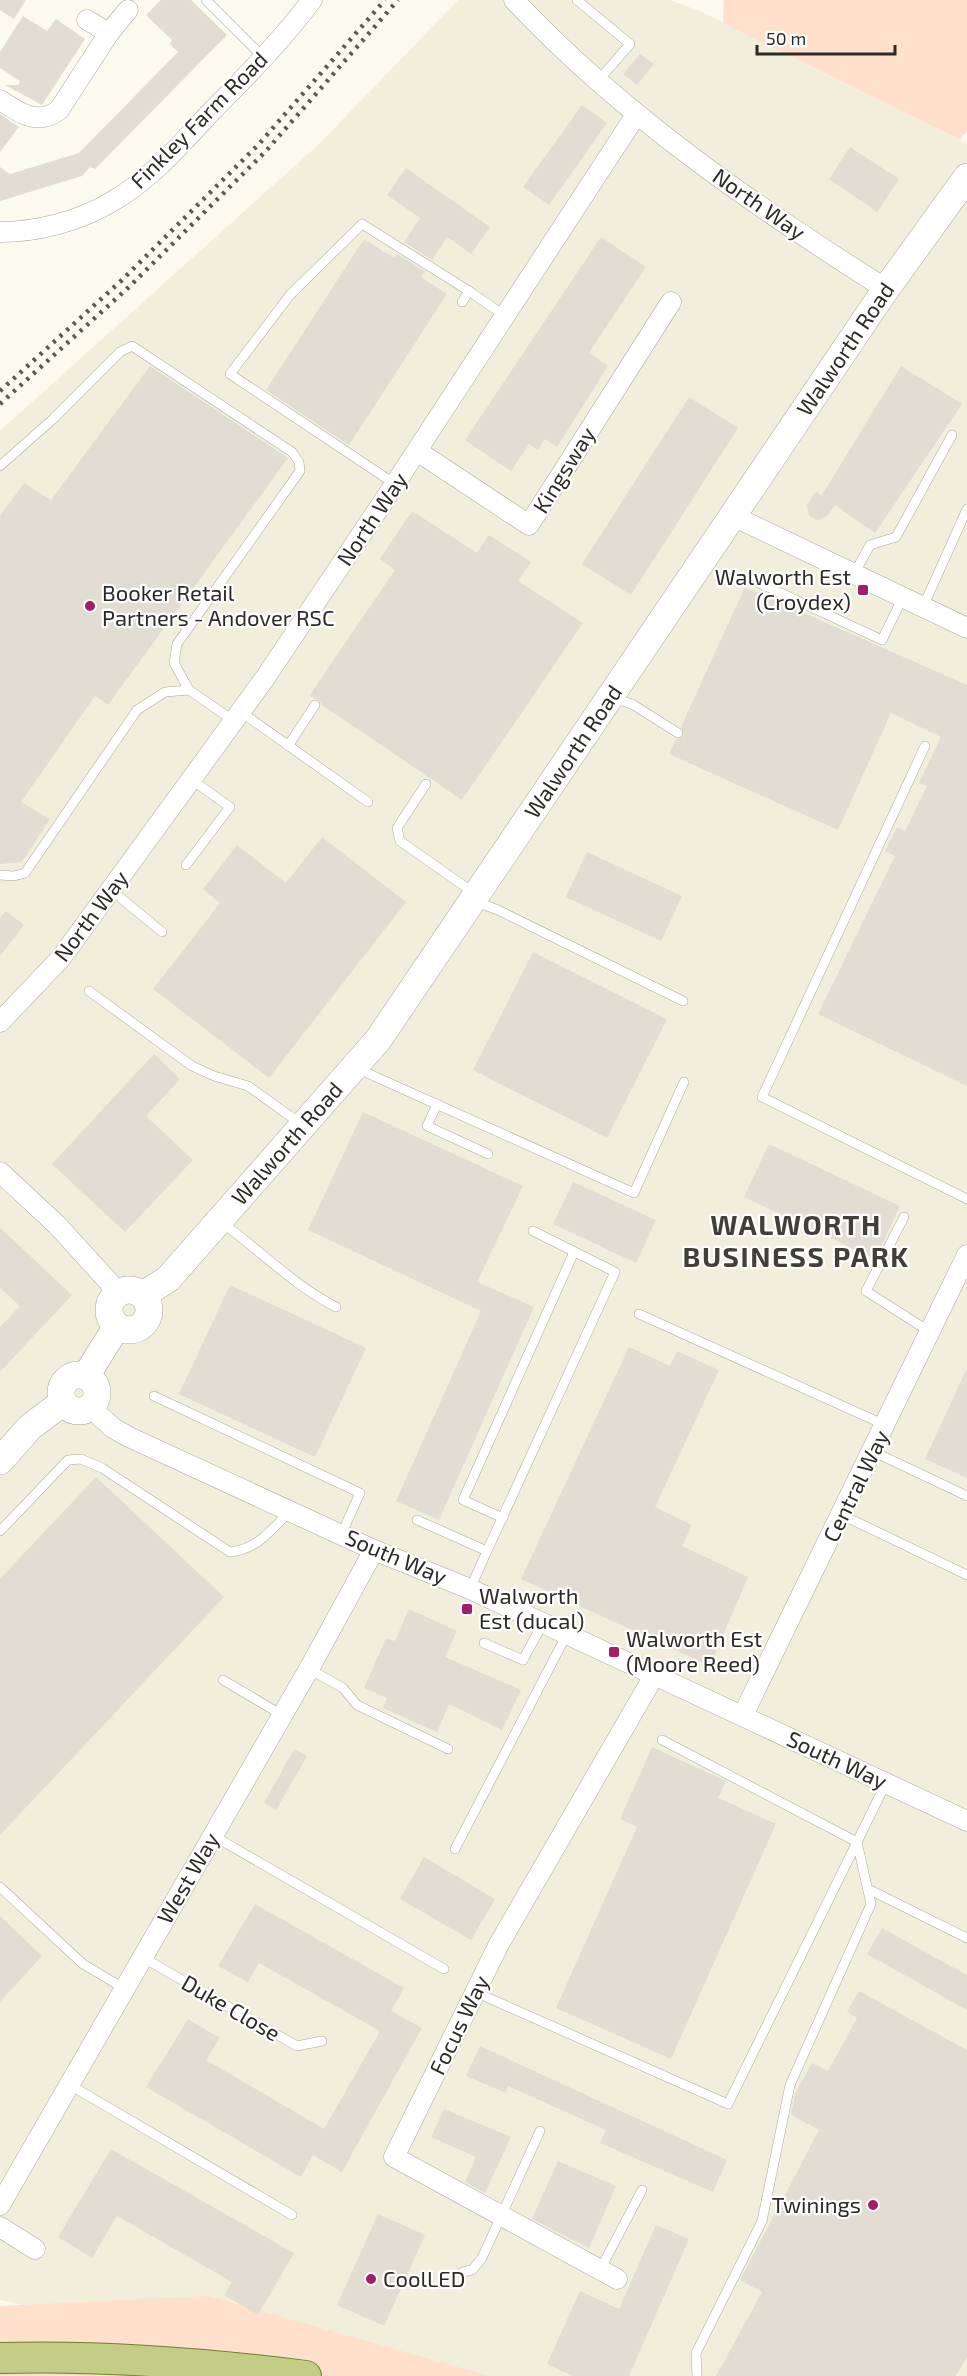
<svg xmlns="http://www.w3.org/2000/svg" width="967" height="2376" font-family="'Exo 2',sans-serif">
	<style>
		.built { fill: #f2eedc }
		.green { fill: #fee0cd }
		.building { fill: #e3dcd3 }
		.lines { fill: none; stroke-linecap: round; stroke-linejoin: round }
		.lane-casing { stroke: #aaa89e; stroke-width: 10 }
		.street-casing { stroke: #aaa89e; stroke-width: 21 }
		.secondary-casing { stroke: #aaa89e; stroke-width: 28 }
		.primary-casing { stroke: #747e30; stroke-width: 32 }
		.lane { stroke: #fff; stroke-width: 9 }
		.street { stroke: #fff; stroke-width: 20 }
		.secondary { stroke: #fff; stroke-width: 27 }
		.primary { stroke: #c3cd86; stroke-width: 30 }
		.rail { stroke: #5a5953; stroke-width: 4.5; stroke-dasharray: 3 6; stroke-linecap: butt }
		.poi-dot { fill: #a31d69; stroke: #fff; stroke-width: 2 }
		.labels { text-anchor: middle; stroke-width: 4.5; stroke-linejoin: round; paint-order: stroke }
		.street-label { font-size: 22px; fill: #2b2a26; stroke: #fff }
		.poi-label { font-size: 22px; fill: #2b2a26; stroke: #fff; text-anchor: start }
		.district-label { font-size: 28px; font-weight: bold; letter-spacing: 1.5px; fill: #413f36; stroke: #fff }
	</style>
	<rect width="100%" height="100%" fill="#fcf9ef"/>
	<polygon class="built" points="458,0 670,0 702,12 967,144 967,2376 361,2376 0,2300 0,431 319,144"/>
	<g class="green">
		<polygon points="724,0 967,0 967,131 960,140 723,23"/>
		<polygon points="208,2296 490,2376 0,2376 0,2306"/>
	</g>
	<g class="building">
		<polygon points="0,0 26,0 14,19 0,10"/>
		<polygon points="161,0 191,0 227,35 95,169 90,167 82,176 0,201 0,167 10,174 79,153 178,52 170,44 172,40 146,15"/>
		<polygon points="23,16 47,31 56,19 85,39 42,105 5,85 18,85 20,81 0,68 0,52"/>
		<polygon points="640,54 654,64 637,85 623,74"/>
		<polygon points="582,105 607,123 549,205 523,187"/>
		<polygon points="0,114 19,127 0,152"/>
		<polygon points="850,147 899,179 877,212 829,179"/>
		<polygon points="406,168 490,227 471,254 447,237 432,260 404,242 420,218 387,195"/>
		<polygon points="601,237 646,267 589,353 608,366 557,447 545,439 538,450 529,444 511,471 465,440"/>
		<polygon points="364,239 394,258 397,254 425,271 421,277 447,294 349,445 266,390"/>
		<polygon points="150,366 288,458 108,705 95,696 21,802 50,819 22,862 0,864 0,516 24,483 51,500"/>
		<polygon points="901,366 962,404 875,533 835,505 827,516 818,520 809,516 807,505 815,492 822,495"/>
		<polygon points="689,397 738,428 631,595 582,564"/>
		<polygon points="412,511 477,553 489,535 531,562 518,581 583,623 462,800 322,705 319,700 309,696 395,570 380,559"/>
		<polygon points="745,587 967,685 967,1086 818,1014 895,856 885,851 897,827 905,831 927,786 919,783 941,737 891,713 838,830 669,754 676,739 684,736 681,727"/>
		<polygon points="322,837 406,902 269,1078 153,989 220,903 203,889 237,845 286,883"/>
		<polygon points="587,852 682,896 661,941 566,897"/>
		<polygon points="6,911 24,925 0,956 0,918"/>
		<polygon points="533,952 667,1019 607,1138 473,1070"/>
		<polygon points="154,1054 180,1079 146,1116 193,1160 125,1232 52,1164"/>
		<polygon points="363,1112 523,1186 477,1282 534,1307 439,1520 396,1501 481,1311 308,1230"/>
		<polygon points="769,1144 900,1206 875,1259 744,1197"/>
		<polygon points="573,1182 656,1220 636,1263 553,1224"/>
		<polygon points="0,1228 72,1295 0,1372 0,1327 20,1306 0,1288"/>
		<polygon points="230,1285 366,1348 315,1457 179,1394"/>
		<polygon points="629,1347 670,1366 677,1351 719,1370 655,1507 692,1525 682,1546 748,1577 710,1666 521,1579"/>
		<polygon points="967,1368 967,1478 925,1459"/>
		<polygon points="96,1477 224,1597 0,1835 0,1579"/>
		<polygon points="409,1609 457,1631 445,1657 521,1690 502,1730 449,1704 437,1732 383,1708 387,1698 364,1688 386,1638 395,1641"/>
		<polygon points="652,1747 726,1781 718,1798 776,1824 671,2059 556,2008 637,1827 620,1819"/>
		<polygon points="294,1749 307,1756 276,1810 264,1803"/>
		<polygon points="424,1857 495,1899 471,1940 400,1899"/>
		<polygon points="255,1904 404,1988 391,2011 422,2028 342,2172 313,2155 301,2177 146,2087 188,2019 220,2038 206,2060 324,2129 380,2031 259,1963 248,1982 218,1966"/>
		<polygon points="0,1916 42,1956 0,2002"/>
		<polygon points="882,1928 967,1975 967,2010 867,1954"/>
		<polygon points="859,1991 967,2050 967,2357 956,2376 716,2376 762,2292 740,2280 819,2130 791,2115 795,2094 812,2063 828,2071 857,2018 847,2012"/>
		<polygon points="480,2046 727,2160 713,2192 600,2143 606,2130 508,2086 506,2093 466,2076"/>
		<polygon points="444,2109 511,2137 485,2193 465,2182 476,2157 431,2137"/>
		<polygon points="111,2149 294,2253 258,2315 224,2295 232,2282 117,2216 92,2258 58,2237"/>
		<polygon points="558,2161 616,2186 589,2248 532,2219"/>
		<polygon points="378,2214 425,2235 384,2326 337,2305"/>
		<polygon points="656,2225 689,2239 629,2376 573,2376 547,2364 580,2291 619,2309"/>
	</g>
	<g class="lines">
		<g class="lane-casing">
			<g id="lane">
				<polyline points="206,0 263,57"/>
				<polyline points="577,0 630,44 598,81"/>
				<polyline points="462,302 469,291 505,316"/>
				<polyline points="0,466 53,419 120,352 132,346 292,452 299,462 300,471 177,644 174,663 189,690"/>
				<polyline points="395,484 230,374 290,295 362,224 469,291"/>
				<polyline points="854,574 870,545 896,537 952,435"/>
				<polyline points="755,581 882,640 903,597"/>
				<polyline points="923,607 967,509"/>
				<polyline points="612,698 632,704 678,733"/>
				<polyline points="241,712 368,802"/>
				<polyline points="288,746 315,705"/>
				<polyline points="925,746 762,1097 967,1199"/>
				<polyline points="426,784 397,828 400,841 474,893"/>
				<polyline points="186,865 230,807 192,780"/>
				<polyline points="0,875 14,876 25,873 137,710 165,692 189,690 234,721"/>
				<polyline points="111,890 162,932"/>
				<polyline points="474,901 498,910 683,1001"/>
				<polyline points="89,991 192,1066 214,1076 248,1086 301,1124"/>
				<polyline points="356,1068 634,1193 684,1082"/>
				<polyline points="437,1104 427,1126 488,1154"/>
				<polyline points="904,1217 866,1291 930,1332"/>
				<path d="M221,1222c39,28 72,63 115,85"/>
				<polyline points="639,1314 885,1425"/>
				<polyline points="154,1396 360,1493 346,1524"/>
				<polyline points="872,1451 967,1496"/>
				<polyline points="842,1515 967,1575"/>
				<polyline points="503,1518 463,1500 574,1252"/>
				<polyline points="417,1520 487,1551 470,1589"/>
				<path d="M0,1531l68,-71 13,-1 21,9 128,84c28,-3 41,-22 60,-41"/>
				<polyline points="487,1551 615,1272 533,1231"/>
				<polyline points="484,1643 523,1660 543,1623"/>
				<polyline points="309,1669 343,1688 357,1705 448,1749"/>
				<polyline points="223,1680 282,1715"/>
				<polyline points="662,1740 857,1842 886,1783"/>
				<polyline points="212,1835 444,1969"/>
				<polyline points="455,1849 567,1634"/>
				<polyline points="0,1887 83,1964 125,1989"/>
				<polyline points="868,1889 967,1938"/>
				<polyline points="142,1957 297,2046 322,2041"/>
				<polyline points="475,1992 728,2104 857,1842 871,1904 790,2085 762,2221 696,2353 697,2376"/>
				<polyline points="70,2085 292,2215"/>
				<polyline points="600,2270 642,2190"/>
				<polyline points="463,2272 472,2270 482,2258 540,2131"/>
			</g>
		</g>
		<g class="street-casing">
			<g id="street">
				<path d="M514,0c108,115 239,205 372,289"/>
				<polyline points="109,33 128,10"/>
				<path d="M0,100c19,13 38,26 59,10l50,-77 -22,-13"/>
				<path d="M0,232c38,0 80,-11 113,-31 38,-22 68,-57 98,-89 35,-35 71,-72 101,-112"/>
				<polyline points="417,451 529,525 671,302"/>
				<polyline points="733,516 967,628"/>
				<polyline points="0,1022 61,958 265,678 395,484 636,115"/>
				<polyline points="0,1172 57,1225 118,1292"/>
				<polyline points="91,1408 113,1428 129,1437 374,1550 470,1589 967,1821"/>
				<polyline points="743,1715 967,1255"/>
				<polyline points="0,2205 309,1669 374,1550"/>
				<polyline points="0,2227 35,2249"/>
				<polyline points="617,2279 394,2157 499,1944 655,1674"/>
			</g>
		</g>
		<g class="secondary-casing">
			<g id="secondary">
				<circle cx="129" cy="1310" r="20"/>
				<path id="s1" d="M143,1295l25,-16 210,-239 508,-751 81,-112"/>
				<circle cx="79" cy="1393" r="18"/>
				<polyline points="86,1376 117,1326"/>
				<polyline points="0,1461 30,1427 62,1403"/>
			</g>
		</g>
		<g class="primary-casing">
			<path id="primary" d="M0,2358c103,-3 204,5 306,18"/>
		</g>
		<use href="#lane" class="lane"/>
		<use href="#street" class="street"/>
		<use href="#secondary" class="secondary"/>
		<use href="#primary" class="primary"/>
		<g class="rail">
			<polyline points="0,391 122,280 258,145 385,0"/>
			<polyline points="0,404 129,287 266,151 398,0"/>
		</g>
	</g>
	<g class="poi-dot">
		<rect x="857" y="584" width="12" height="12" rx="3"/>
		<circle cx="90" cy="606" r="6"/>
		<rect x="461" y="1603" width="12" height="12" rx="3"/>
		<rect x="608" y="1646" width="12" height="12" rx="3"/>
		<circle cx="873" cy="2205" r="6"/>
		<circle cx="371" cy="2279" r="6"/>
	</g>
	<g class="labels">
		<g class="street-label">
			<text transform="translate(199 120) rotate(-45)" y="8">Finkley Farm Road</text>
			<text transform="translate(759 204) rotate(35)" y="8">North Way</text>
			<text dy="8" stroke="none"><textPath href="#s1" startOffset="1182">Walworth Road</textPath></text>
			<text transform="translate(564 470) rotate(-58)" y="8">Kingsway</text>
			<text transform="translate(372 519) rotate(-56)" y="8">North Way</text>
			<text dy="8" stroke="none"><textPath href="#s1" startOffset="696">Walworth Road</textPath></text>
			<text transform="translate(91 916) rotate(-53)" y="8">North Way</text>
			<text dy="8" stroke="none"><textPath href="#s1" startOffset="210">Walworth Road</textPath></text>
			<text transform="translate(856 1486) rotate(-64)" y="8">Central Way</text>
			<text transform="translate(396 1557) rotate(23)" y="8">South Way</text>
			<text transform="translate(837 1760) rotate(25)" y="8">South Way</text>
			<text transform="translate(188 1878) rotate(-60)" y="8">West Way</text>
			<text transform="translate(231 2008) rotate(30)" y="8">Duke Close</text>
			<text transform="translate(459 2025) rotate(-64)" y="8">Focus Way</text>
		</g>
		<g class="poi-label">
			<text x="851" y="585" text-anchor="end">Walworth Est<tspan x="851" dy="25">(Croydex)</tspan></text>
			<text x="102" y="601">Booker Retail<tspan x="102" dy="25">Partners - Andover RSC</tspan></text>
			<text x="479" y="1604">Walworth<tspan x="479" dy="25">Est (ducal)</tspan></text>
			<text x="626" y="1647">Walworth Est<tspan x="626" dy="25">(Moore Reed)</tspan></text>
			<text x="861" y="2213" text-anchor="end">Twinings</text>
			<text x="383" y="2287">CoolLED</text>
		</g>
		<g class="district-label">
			<text x="796" y="1235">WALWORTH<tspan x="796" dy="32">BUSINESS PARK</tspan></text>
		</g>
	</g>
	<path d="M757 45v9h138v-9" fill="none" stroke="#2b2a26" stroke-width="3"/>
	<text x="766" y="45" font-size="18" fill="#2b2a26" stroke="#ffffff" stroke-width="4.5" paint-order="stroke">50 m</text>
</svg>
